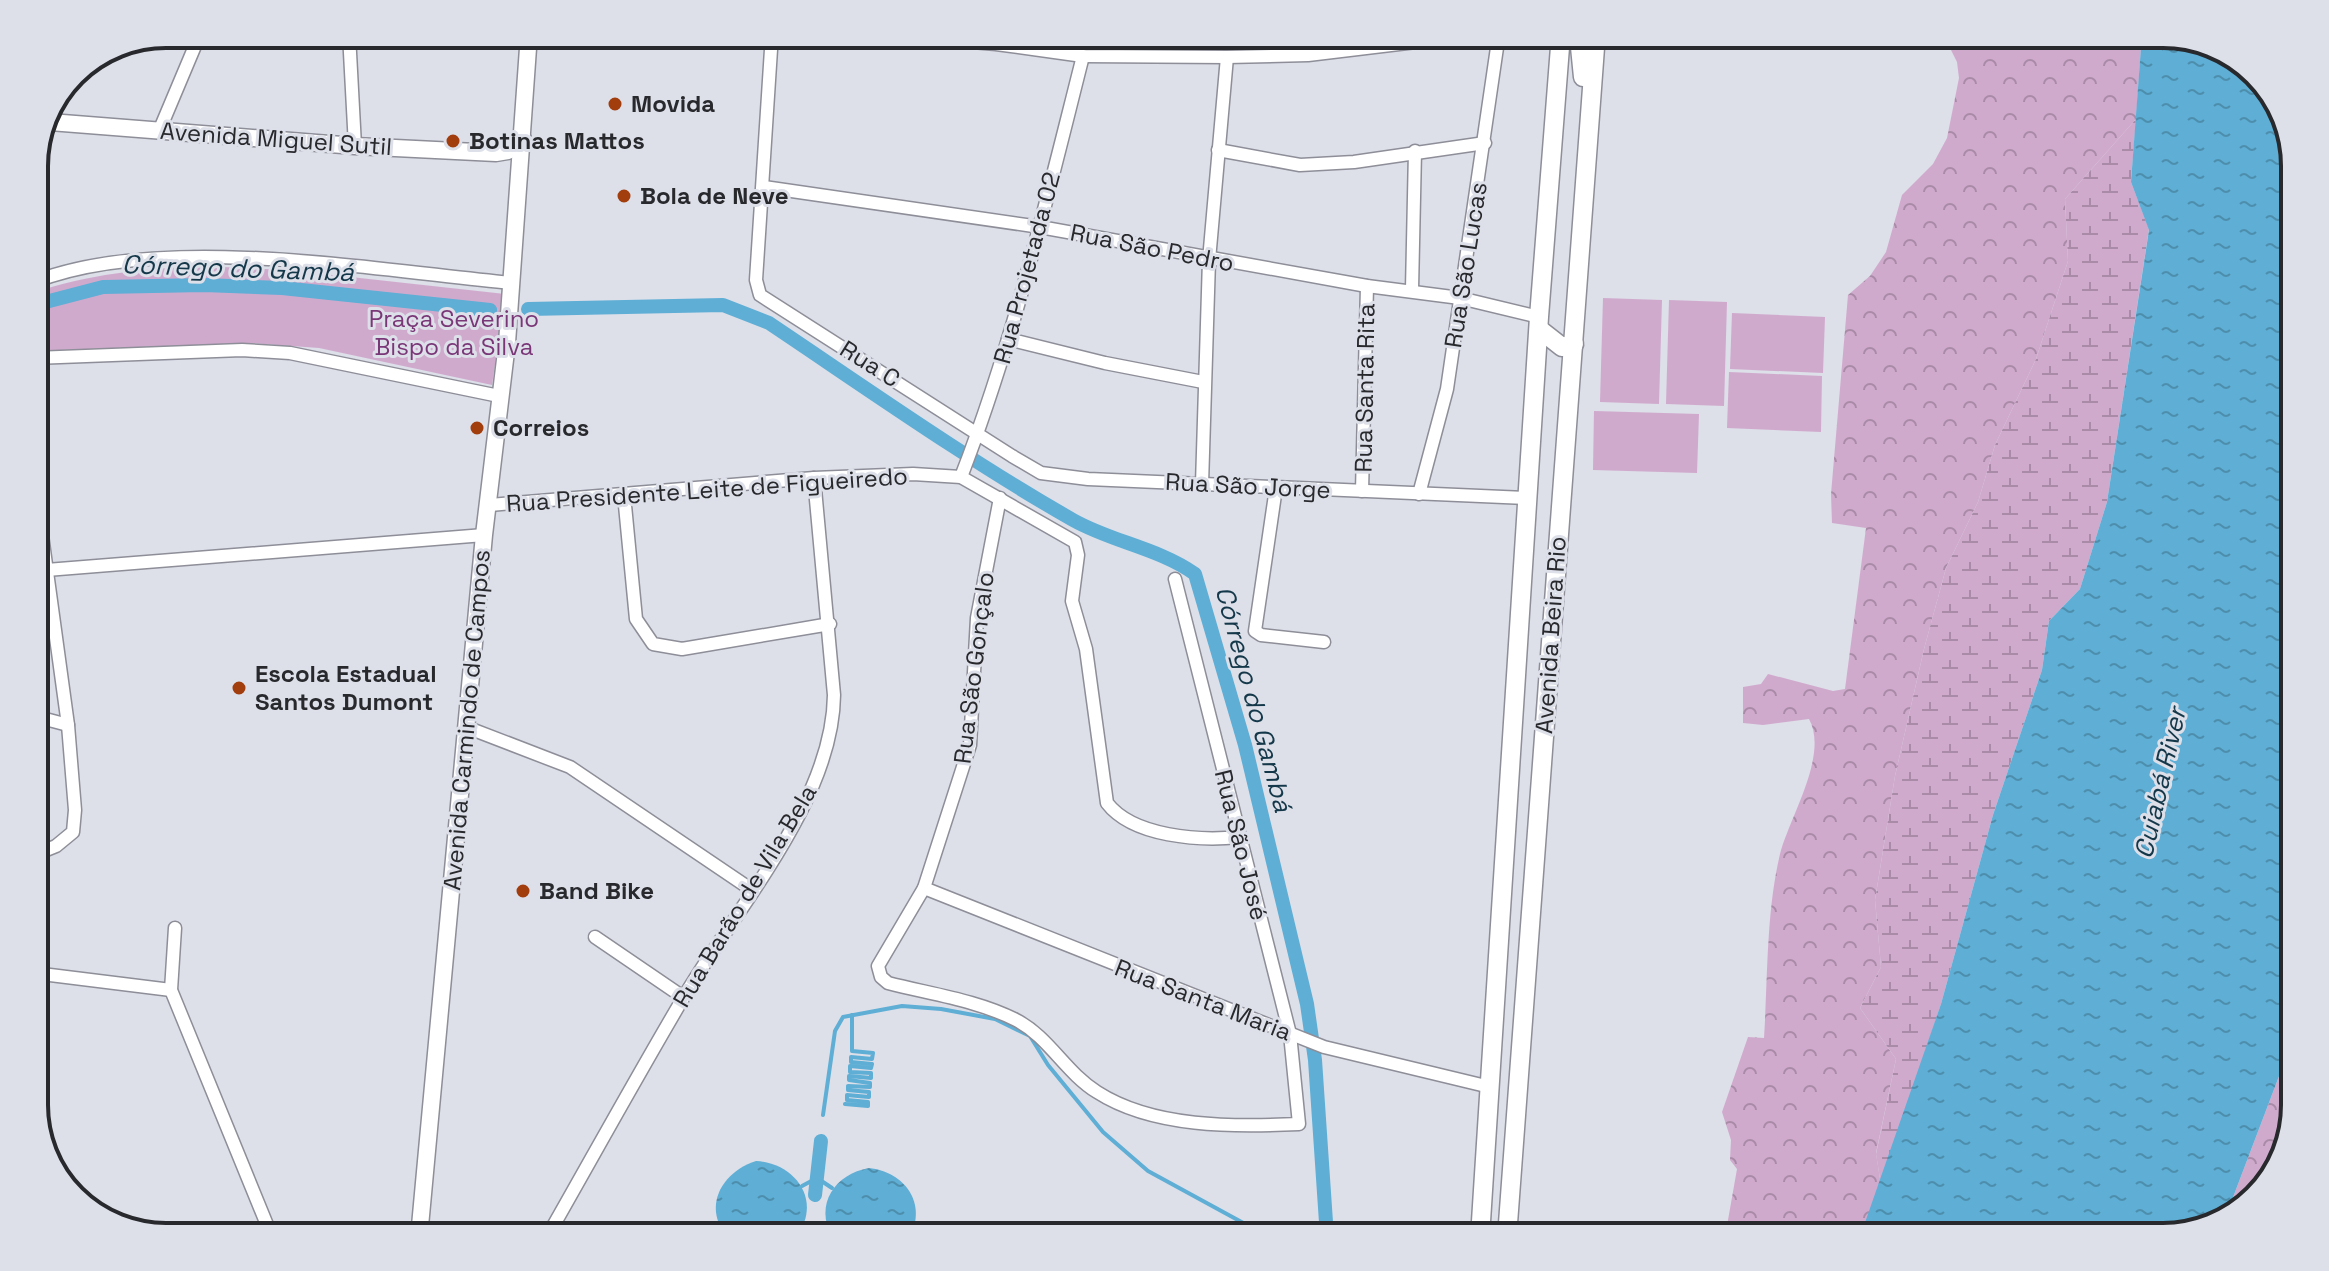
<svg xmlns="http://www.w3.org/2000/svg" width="2329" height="1271" font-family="'Space Grotesk',sans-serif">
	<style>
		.forest { fill: url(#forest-crowns) }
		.wetland { fill: url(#wetland-marsh) }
		.park { fill: #d0aacd }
		.water { fill: url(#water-ripples) }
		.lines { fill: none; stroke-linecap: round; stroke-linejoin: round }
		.stream { stroke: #5eaed5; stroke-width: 4 }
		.canal { stroke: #5eaed5; stroke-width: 14 }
		.street-casing { stroke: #8d8e98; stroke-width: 15 }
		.secondary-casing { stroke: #8d8e98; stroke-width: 19 }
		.primary-casing { stroke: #8d8e98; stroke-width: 21 }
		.street { stroke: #fff; stroke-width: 12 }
		.secondary { stroke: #fff; stroke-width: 16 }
		.primary { stroke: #fff; stroke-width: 18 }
		.poi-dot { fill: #a23d0d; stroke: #dddfe9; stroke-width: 3 }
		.labels { text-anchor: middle; stroke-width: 6; stroke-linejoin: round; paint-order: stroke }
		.poi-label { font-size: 24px; font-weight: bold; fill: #28292d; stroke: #dddfe9; text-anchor: start }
		.street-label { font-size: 24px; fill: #28292d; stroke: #dddfe9 }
		.park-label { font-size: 24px; fill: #7a3777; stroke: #dddfe9 }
		.water-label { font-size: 26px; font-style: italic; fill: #143849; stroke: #dddfe9 }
		.rim { fill: none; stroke: #28292d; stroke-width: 4 }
	</style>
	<defs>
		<pattern id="forest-crowns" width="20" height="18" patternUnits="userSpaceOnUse" patternTransform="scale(2)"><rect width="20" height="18" fill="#d0aacd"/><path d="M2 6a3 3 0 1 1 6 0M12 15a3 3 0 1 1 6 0" fill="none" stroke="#a98aa7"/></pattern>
		<pattern id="wetland-marsh" width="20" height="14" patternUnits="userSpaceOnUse" patternTransform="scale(2)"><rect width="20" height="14" fill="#d0aacd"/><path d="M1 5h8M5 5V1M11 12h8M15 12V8" fill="none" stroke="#a98aa7"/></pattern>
		<pattern id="water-ripples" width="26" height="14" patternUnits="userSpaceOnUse" patternTransform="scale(2)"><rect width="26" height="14" fill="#5eaed5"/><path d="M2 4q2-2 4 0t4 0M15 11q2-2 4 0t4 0" fill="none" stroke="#4e8ead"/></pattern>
	</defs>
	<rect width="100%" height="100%" fill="#dddfe9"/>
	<g class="forest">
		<path d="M1943,34h199l-6,85 -71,80 3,62 -32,98 -41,86 -17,57 -32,66 -22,81 -29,127 -20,124 6,67 -21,41 36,51 -20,94 5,32 -21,52h-135l12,-68 -7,-9 1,-20 -9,-28 26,-75 16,1c4,-61 2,-125 16,-184 10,-38 49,-99 29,-135l-46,6 -20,-2v-36l18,-3 7,-10 65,17 12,-2 21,-161 -34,-5 -1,-29 17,-199 22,-19 16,-24 16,-57 31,-31 14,-26 12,-60 -2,-16z"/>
		<polygon points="2295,1034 2295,1106 2278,1171 2230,1219 2224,1221"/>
	</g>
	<polygon class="wetland" points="2136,119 2131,182 2149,229 2107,502 2080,589 2049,621 2042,670 1993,815 1941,1004 1881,1185 1876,1154 1896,1059 1860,1008 1881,967 1875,900 1895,776 1924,649 1946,568 1978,502 1995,445 2036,359 2068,261 2065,199"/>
	<g class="park">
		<path d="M200,266l87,4 218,24 -13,91 -173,-37 -70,-5 -215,8v-58c51,-19 112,-24 166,-27z"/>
		<polygon points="1603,298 1662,300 1659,404 1600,402"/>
		<polygon points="1669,300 1727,302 1724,406 1666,404"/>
		<polygon points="1732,313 1825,317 1823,373 1730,369"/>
		<polygon points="1729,372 1822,376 1821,432 1727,428"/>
		<polygon points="1594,411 1699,414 1697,473 1593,470"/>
	</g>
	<g class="water">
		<polygon points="2142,34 2163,34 2229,51 2277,99 2295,157 2295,1034 2224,1221 2164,1237 1860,1237 1941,1004 1993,815 2042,670 2049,621 2080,589 2107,502 2149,230 2131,182"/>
		<path d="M756,1161c40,2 67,41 40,76h-69c-25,-31 -5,-65 29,-76z"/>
		<path d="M869,1168c36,4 58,35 41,69h-78c-18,-33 3,-63 37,-69z"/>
	</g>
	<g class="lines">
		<g class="stream">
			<polyline points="845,1104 868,1106 868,1102 847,1100 847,1095 869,1097 869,1092 848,1090 848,1086 870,1087 870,1083 849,1080 849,1076 871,1078 871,1073 850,1072 850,1066 871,1068 872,1064 851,1062 851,1057 872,1059 873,1053 852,1051 852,1015"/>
			<polyline points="823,1115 835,1031 843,1017 902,1006 941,1009 995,1019 1030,1036 1048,1065 1103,1132 1148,1171 1269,1237"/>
			<polyline points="802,1186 817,1178 832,1188"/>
		</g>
		<g class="canal">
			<polyline points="34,305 103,287 204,285 282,288 490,310"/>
			<path d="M528,309l195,-4 46,18c100,67 199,137 304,197 39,22 85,28 122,54l50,171 62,259 8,56 12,177"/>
			<polyline points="815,1195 821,1141"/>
		</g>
		<g class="street-casing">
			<g id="street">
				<polyline points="349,34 355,146"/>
				<polyline points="772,34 756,280 760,295 1012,456 1041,473 1088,479 1528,498"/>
				<polyline points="877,34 996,44 1083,56 1227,57 1308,55 1482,34"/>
				<polyline points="160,129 200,34"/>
				<polyline points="1218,150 1300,165 1354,162 1485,143"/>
				<polyline points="764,187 1040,227 1367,286 1460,298 1539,317"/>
				<path d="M34,282c126,-50 341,-12 477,1"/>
				<polyline points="1412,289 1415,151"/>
				<polyline points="1008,339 1105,363 1203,382"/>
				<polyline points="34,358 242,350 290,353 499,396"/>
				<polyline points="34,477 68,725 75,810 73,832 56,846 34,855"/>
				<path d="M961,477c53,-137 86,-279 122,-421"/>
				<polyline points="1202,484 1209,260 1227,57"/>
				<polyline points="1276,488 1255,631 1261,635 1324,642"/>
				<polyline points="1362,491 1367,286"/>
				<polyline points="1419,494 1447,389 1499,34"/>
				<polyline points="624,495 636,619 653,644 682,649 830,624"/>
				<path d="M1000,498l-23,120 -7,127 -46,143 -46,78 3,11 7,6c42,11 89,17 128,37 33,17 49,52 81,72 56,36 137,35 202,32l-9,-90 -115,-455"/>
				<path d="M490,505l324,-27 99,-4 48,3 114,65 3,13 -6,46 14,48 21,154c26,34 93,38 132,34"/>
				<polyline points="34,571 484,535"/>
				<polyline points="34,716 68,725"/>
				<polyline points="466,727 570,767 752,890"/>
				<polyline points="924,888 1324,1047 1490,1087"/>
				<polyline points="175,928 171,990 272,1237"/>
				<polyline points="595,937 683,997"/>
				<polyline points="34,973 171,990"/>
				<path d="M547,1237c45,-79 89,-159 135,-237 53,-91 151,-199 152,-305l-20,-217"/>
			</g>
		</g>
		<g class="secondary-casing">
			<g id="secondary">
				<polyline points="50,122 355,146 496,153 508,151 523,139"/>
				<polyline points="419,1237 484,535 507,343 529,34"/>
			</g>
		</g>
		<g class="primary-casing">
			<g id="primary">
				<polyline points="1571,34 1580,47 1583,77"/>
				<polyline points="1539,329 1562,347 1574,344"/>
				<polyline points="1480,1237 1539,317 1561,34"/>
				<polyline points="1507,1237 1596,34"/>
			</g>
		</g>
		<use href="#street" class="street"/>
		<use href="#secondary" class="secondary"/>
		<use href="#primary" class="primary"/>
	</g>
	<g class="poi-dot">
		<circle cx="615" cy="104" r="8"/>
		<circle cx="453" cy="141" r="8"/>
		<circle cx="624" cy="196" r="8"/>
		<circle cx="477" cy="428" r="8"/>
		<circle cx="239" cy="688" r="8"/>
		<circle cx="523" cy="891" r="8"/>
	</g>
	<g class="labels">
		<g class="poi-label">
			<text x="631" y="112">Movida</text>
			<text x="469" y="149">Botinas Mattos</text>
			<text x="640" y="204">Bola de Neve</text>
			<text x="493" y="436">Correios</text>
			<text x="255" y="682">Escola Estadual<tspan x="255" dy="28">Santos Dumont</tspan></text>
			<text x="539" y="899">Band Bike</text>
		</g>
		<g class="street-label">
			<text transform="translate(276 139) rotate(4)" y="8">Avenida Miguel Sutil</text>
			<text transform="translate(1152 248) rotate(11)" y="8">Rua São Pedro</text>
			<text transform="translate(1466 265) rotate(-81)" y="8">Rua São Lucas</text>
			<text transform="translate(1027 268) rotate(-75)" y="8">Rua Projetada 02</text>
			<text transform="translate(870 364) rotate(32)" y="8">Rua C</text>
			<text transform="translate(1365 388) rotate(-89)" y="8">Rua Santa Rita</text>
			<text transform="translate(1248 486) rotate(3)" y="8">Rua São Jorge</text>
			<text transform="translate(707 490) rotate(-4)" y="8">Rua Presidente Leite de Figueiredo</text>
			<text transform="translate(1551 635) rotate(-86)" y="8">Avenida Beira Rio</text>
			<text transform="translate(974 668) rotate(-83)" y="8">Rua São Gonçalo</text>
			<text transform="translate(467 720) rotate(-85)" y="8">Avenida Carmindo de Campos</text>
			<text transform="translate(1241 845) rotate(76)" y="8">Rua São José</text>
			<text transform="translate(745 896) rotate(-59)" y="8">Rua Barão de Vila Bela</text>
			<text transform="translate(1203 1000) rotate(21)" y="8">Rua Santa Maria</text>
		</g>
		<g class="park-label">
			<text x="454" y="327">Praça Severino<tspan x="454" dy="28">Bispo da Silva</tspan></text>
		</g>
		<g class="water-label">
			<text transform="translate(238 268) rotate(2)" y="9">Córrego do Gambá</text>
			<text transform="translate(1254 699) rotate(75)" y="9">Córrego do Gambá</text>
			<text transform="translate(2160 783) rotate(-77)" y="9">Cuiabá River</text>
		</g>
	</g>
	<path d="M0 0H2329V1271H0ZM166 48H2163A118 118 0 0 1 2281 166V1105A118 118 0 0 1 2163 1223H166A118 118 0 0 1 48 1105V166A118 118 0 0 1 166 48Z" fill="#dddfe9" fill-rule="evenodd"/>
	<path class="rim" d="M166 48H2163A118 118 0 0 1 2281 166V1105A118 118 0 0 1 2163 1223H166A118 118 0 0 1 48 1105V166A118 118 0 0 1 166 48Z"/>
</svg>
